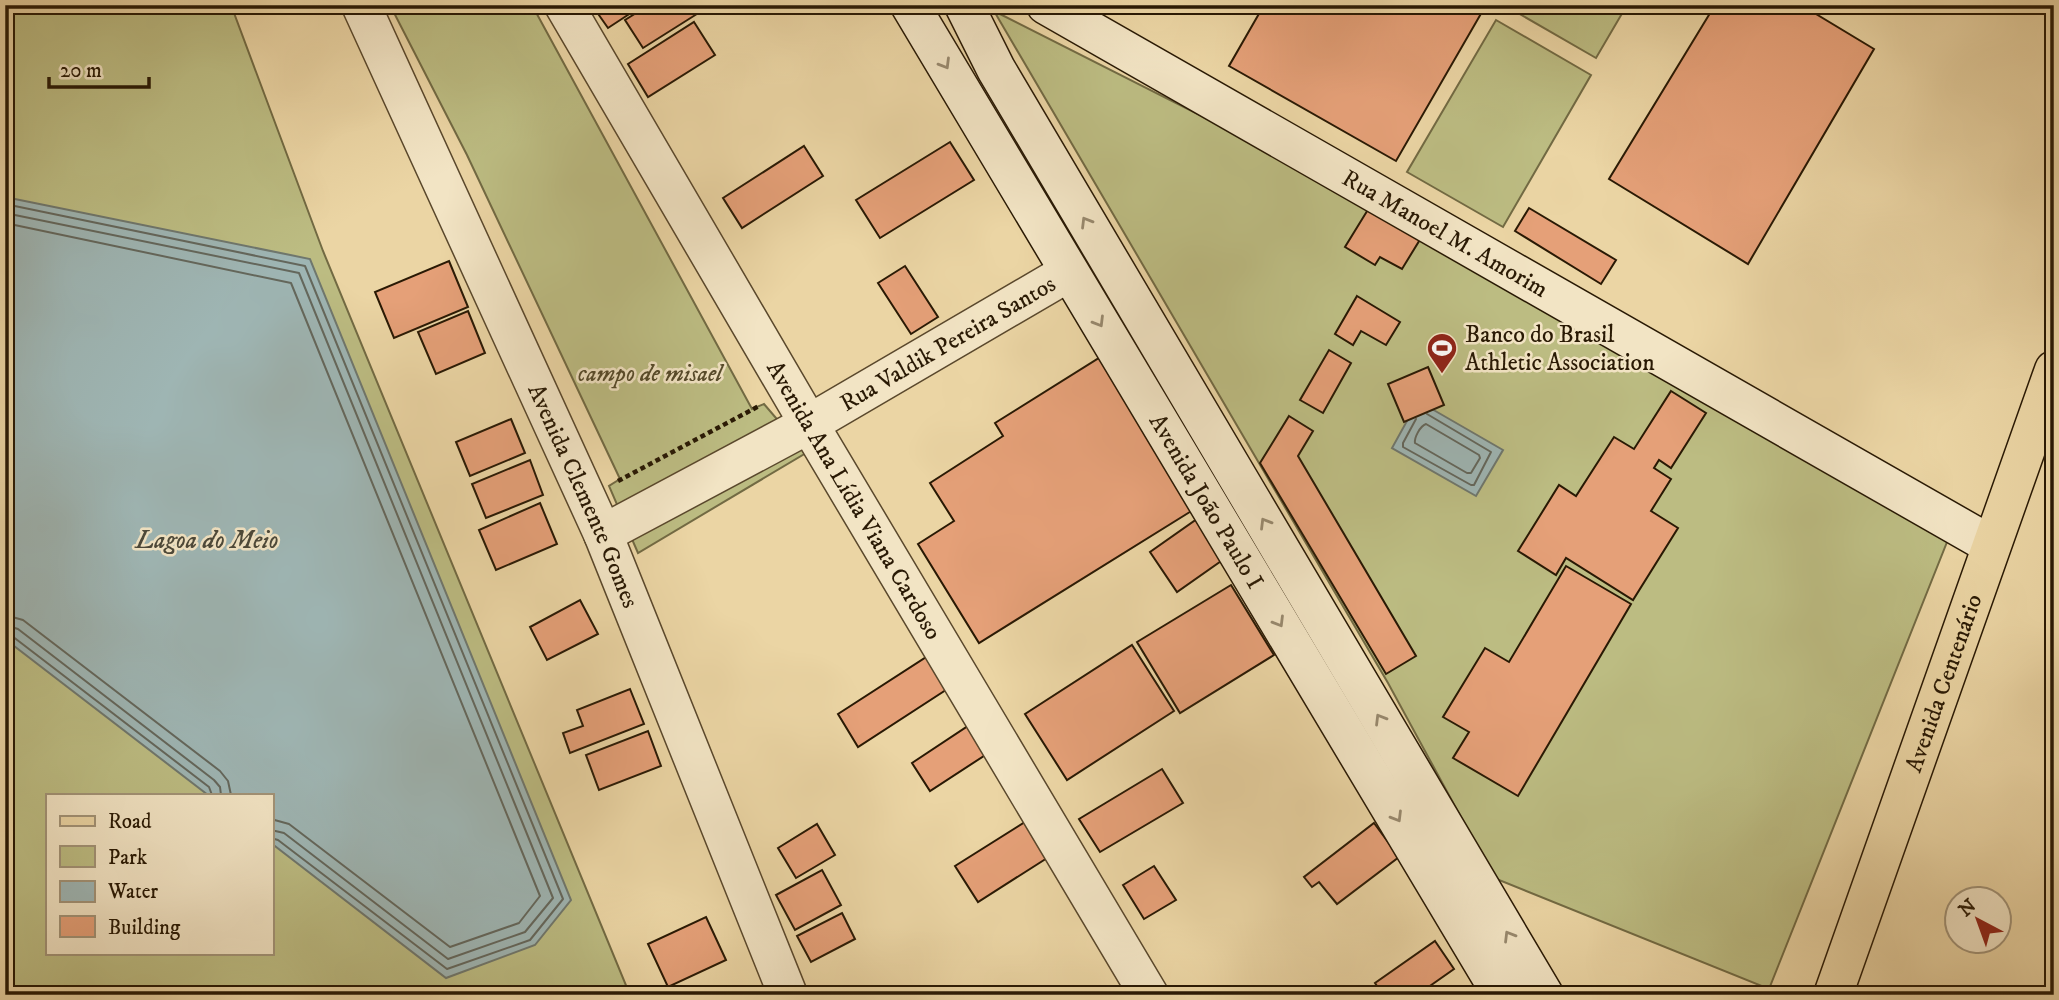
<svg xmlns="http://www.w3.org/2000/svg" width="2059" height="1000" font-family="'IM FELL DW Pica',serif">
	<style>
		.green { fill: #bcbc82; stroke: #726a43; stroke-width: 2; fill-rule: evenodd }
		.water { fill: #9eb5b3; stroke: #6f776d; stroke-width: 2 }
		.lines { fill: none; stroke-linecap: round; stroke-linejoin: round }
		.shore { stroke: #64675c; stroke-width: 2 }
		.building { fill: #e5a078; stroke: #291904; stroke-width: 2 }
		.street-casing { stroke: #5a482c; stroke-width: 41 }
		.secondary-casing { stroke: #291904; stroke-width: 41 }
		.primary-casing { stroke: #291904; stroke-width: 41 }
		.path { stroke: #291904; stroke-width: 4.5; stroke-dasharray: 5 3.5; stroke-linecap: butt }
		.street { stroke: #f2e4c4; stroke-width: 38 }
		.secondary { stroke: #f2e4c4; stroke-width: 38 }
		.primary { stroke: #ebd5a4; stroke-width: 38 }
		.oneway { stroke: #98896e }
		.labels { text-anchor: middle; stroke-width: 5; stroke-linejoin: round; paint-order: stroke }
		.street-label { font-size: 24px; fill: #291904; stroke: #f2e4c4 }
		.poi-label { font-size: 24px; fill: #291904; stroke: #f2e4c4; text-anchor: start }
		.park-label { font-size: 24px; font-style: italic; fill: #554a2a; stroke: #f2e4c4 }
		.water-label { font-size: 26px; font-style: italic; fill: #4c4839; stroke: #f2e4c4 }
	</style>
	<rect width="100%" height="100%" fill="#ebd5a4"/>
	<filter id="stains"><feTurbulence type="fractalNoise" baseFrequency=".00286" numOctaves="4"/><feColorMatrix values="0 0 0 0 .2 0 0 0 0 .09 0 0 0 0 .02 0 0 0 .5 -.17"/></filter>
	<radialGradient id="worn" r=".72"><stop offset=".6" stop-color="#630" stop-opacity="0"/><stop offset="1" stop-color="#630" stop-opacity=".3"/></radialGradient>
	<g class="green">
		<path d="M5,5h226l92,246 307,744h-625zM47,795h224v158h-224z"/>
		<polygon points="390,5 532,5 752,409 764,404 806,453 638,553 609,486 620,479 467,155"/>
		<polygon points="1504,5 1627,5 1596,58"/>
		<polygon points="994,11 1401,217 1951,532 1769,989 1494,878 1388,683"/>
		<polygon points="1496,20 1591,75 1503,227 1407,172"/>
	</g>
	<g class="water">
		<polygon points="5,197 310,259 571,900 535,945 446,978 271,843 271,795 208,795 5,639"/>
		<polygon points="1418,401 1503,450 1476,496 1392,448"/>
	</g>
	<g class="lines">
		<g class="shore">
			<polyline points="5,204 305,266 563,899 530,940 447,969 278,840 271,838"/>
			<polyline points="5,213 299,273 553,898 525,932 448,959 284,833 271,830"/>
			<polyline points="5,223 291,283 540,896 519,923 450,947 289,824 271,819"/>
			<polyline points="1416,419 1403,443 1403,447 1471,485 1474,485 1491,452 1427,414"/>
			<path d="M1426,424l53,31 1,3 -9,15h-4l-52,-30c-1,-5 5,-17 11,-19z"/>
			<polyline points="5,615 23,620 220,771 228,781 231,795"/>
			<polyline points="5,625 18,629 214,780 220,787 221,795"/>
			<polyline points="5,634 12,636 209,787 212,795"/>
		</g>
	</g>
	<g class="building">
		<polygon points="598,5 643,5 608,28 594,8"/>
		<polygon points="649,5 707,5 708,7 643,48 625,20"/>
		<polygon points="1264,5 1486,5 1396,161 1229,66"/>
		<polygon points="1715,5 1801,5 1874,49 1748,264 1609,179"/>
		<polygon points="694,22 715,55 648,97 628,64"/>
		<polygon points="950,142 974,180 880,238 856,200"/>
		<polygon points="804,146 823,176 742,228 723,198"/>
		<polygon points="1372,203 1424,233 1402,269 1380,257 1375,265 1345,247"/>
		<polygon points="1529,208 1616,260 1601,284 1515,231"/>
		<polygon points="449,261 468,307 394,338 375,292"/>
		<polygon points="905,266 938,317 911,334 878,283"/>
		<polygon points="1357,296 1400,322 1386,345 1361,331 1353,345 1335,334"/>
		<polygon points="468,311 485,353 436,374 418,332"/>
		<polygon points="1329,350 1351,363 1323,413 1300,400"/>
		<polygon points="1099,358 1193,510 979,643 918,544 954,521 930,483 1003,436 995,423"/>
		<polygon points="1428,367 1444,405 1404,422 1388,384"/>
		<polygon points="1671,391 1706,413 1671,468 1659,460 1654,468 1671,479 1651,511 1678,528 1633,600 1566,558 1556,575 1518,551 1559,485 1576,496 1614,437 1634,449"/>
		<polygon points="1289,416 1313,431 1298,456 1416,656 1386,674 1260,463"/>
		<polygon points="511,419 525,453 470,476 456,442"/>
		<polygon points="530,460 543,495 486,518 472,484"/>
		<polygon points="540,503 557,544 496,570 479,530"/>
		<polygon points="1197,519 1224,559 1177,592 1150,552"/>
		<polygon points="1566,566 1631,604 1518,796 1453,758 1469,732 1443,717 1485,648 1509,662"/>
		<polygon points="1231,585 1274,655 1180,713 1137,642"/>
		<polygon points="580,600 598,634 547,660 530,627"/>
		<polygon points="1132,645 1174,711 1067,780 1025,714"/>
		<polygon points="931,654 952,686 858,747 838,714"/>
		<polygon points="630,689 644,724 570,753 563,733 583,726 577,710"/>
		<polygon points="971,724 990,752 930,791 912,763"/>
		<polygon points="648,731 661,766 599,790 586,755"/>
		<polygon points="1162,769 1183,803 1100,852 1079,819"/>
		<polygon points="1033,817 1055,853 978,902 955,866"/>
		<polygon points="1374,823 1399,857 1337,904 1319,882 1312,887 1304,877"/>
		<polygon points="817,824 835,855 796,878 778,848"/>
		<polygon points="1154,866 1176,900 1144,919 1123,885"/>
		<polygon points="822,870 841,905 795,930 776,895"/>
		<polygon points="842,913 855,939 811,962 797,936"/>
		<polygon points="706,917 726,960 668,987 648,944"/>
		<polygon points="1435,941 1454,969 1417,995 1383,995 1375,983"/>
	</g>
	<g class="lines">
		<g class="street-casing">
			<g id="street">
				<path id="s1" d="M361,5l242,529 185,461"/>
				<path id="s2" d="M564,5l245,419 340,571"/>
				<path id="s3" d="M603,534l206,-110 260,-152"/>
			</g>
		</g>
		<g class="secondary-casing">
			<g id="secondary">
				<path id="s4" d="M910,5l592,990"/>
				<polyline points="964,5 996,69 1544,995"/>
				<path id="s5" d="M1046,5l945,540"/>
			</g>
		</g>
		<g class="primary-casing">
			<g id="primary">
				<path id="s6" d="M1833,995l221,-625"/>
			</g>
		</g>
		<polyline class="path" points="618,481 759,406"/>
		<use href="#street" class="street"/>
		<use href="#secondary" class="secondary"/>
		<use href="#primary" class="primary"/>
	</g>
	<defs><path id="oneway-chevron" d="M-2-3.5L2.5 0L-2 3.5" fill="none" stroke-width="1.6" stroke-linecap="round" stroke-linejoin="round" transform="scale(1.75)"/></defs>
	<g class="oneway">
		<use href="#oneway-chevron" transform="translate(945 64) rotate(59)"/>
		<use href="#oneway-chevron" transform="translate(1086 222) rotate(-121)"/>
		<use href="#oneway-chevron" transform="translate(1099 322) rotate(59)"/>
		<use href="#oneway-chevron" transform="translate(1265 523) rotate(-121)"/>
		<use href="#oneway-chevron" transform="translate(1279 622) rotate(59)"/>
		<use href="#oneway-chevron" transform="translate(1380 719) rotate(-121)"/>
		<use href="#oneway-chevron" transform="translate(1397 817) rotate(59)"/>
		<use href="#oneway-chevron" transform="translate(1509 936) rotate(-121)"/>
	</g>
	<defs>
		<g id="stadium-pin" transform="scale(1.575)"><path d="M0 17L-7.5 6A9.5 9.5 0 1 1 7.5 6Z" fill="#8f2418" stroke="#f2e4c4"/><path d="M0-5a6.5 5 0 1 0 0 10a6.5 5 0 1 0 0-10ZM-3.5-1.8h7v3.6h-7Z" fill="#fff"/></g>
	</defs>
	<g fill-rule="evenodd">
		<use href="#stadium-pin" x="1442" y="348"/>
	</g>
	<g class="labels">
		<g class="street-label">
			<text dy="8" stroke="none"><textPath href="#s5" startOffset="460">Rua Manoel M. Amorim</textPath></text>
			<text dy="8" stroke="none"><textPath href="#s3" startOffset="394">Rua Valdik Pereira Santos</textPath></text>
			<text dy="8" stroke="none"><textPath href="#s1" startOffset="539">Avenida Clemente Gomes</textPath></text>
			<text dy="8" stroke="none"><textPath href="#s4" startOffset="578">Avenida João Paulo I</textPath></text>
			<text dy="8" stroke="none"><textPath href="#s2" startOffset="574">Avenida Ana Lídia Viana Cardoso</textPath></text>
			<text dy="8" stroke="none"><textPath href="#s6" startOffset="331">Avenida Centenário</textPath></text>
		</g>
		<g class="poi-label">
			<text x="1465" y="342">Banco do Brasil<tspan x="1465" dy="28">Athletic Association</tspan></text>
		</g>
		<g class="park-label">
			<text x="650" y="381">campo de misael</text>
		</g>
		<g class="water-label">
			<text x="207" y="548">Lagoa do Meio</text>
		</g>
	</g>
	<rect width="2059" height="1000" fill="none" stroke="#ebd5a4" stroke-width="28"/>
	<rect x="7" y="7" width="2045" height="986" fill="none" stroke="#291904" stroke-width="3.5"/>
	<rect x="14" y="14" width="2031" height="972" fill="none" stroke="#291904" stroke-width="2"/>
	<rect x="46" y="794" width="228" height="161" fill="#f2e4c4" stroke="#a29377" stroke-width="2"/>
	<rect x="60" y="816" width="35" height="10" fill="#ebd5a4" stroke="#a29377" stroke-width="2"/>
	<text x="108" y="828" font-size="21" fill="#291904">Road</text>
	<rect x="60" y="846" width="35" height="21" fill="#bcbc82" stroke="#a29377" stroke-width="2"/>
	<text x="108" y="864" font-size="21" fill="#291904">Park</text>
	<rect x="60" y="881" width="35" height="21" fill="#9eb5b3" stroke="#a29377" stroke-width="2"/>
	<text x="108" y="898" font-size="21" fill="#291904">Water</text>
	<rect x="60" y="916" width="35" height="21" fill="#e5a078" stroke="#a29377" stroke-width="2"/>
	<text x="108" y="934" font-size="21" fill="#291904">Building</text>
	<g transform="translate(1978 920) rotate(319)"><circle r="33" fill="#f2e4c4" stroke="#a29377" stroke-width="2"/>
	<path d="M0-5L12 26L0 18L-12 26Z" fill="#8f2418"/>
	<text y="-10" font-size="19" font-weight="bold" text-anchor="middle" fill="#291904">N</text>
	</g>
	<path d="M49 77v10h100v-10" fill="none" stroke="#291904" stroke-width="3.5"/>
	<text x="60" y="77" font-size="21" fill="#291904" stroke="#f2e4c4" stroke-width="5" paint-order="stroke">20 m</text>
	<rect width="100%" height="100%" filter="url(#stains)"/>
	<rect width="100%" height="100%" fill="url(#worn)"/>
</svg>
